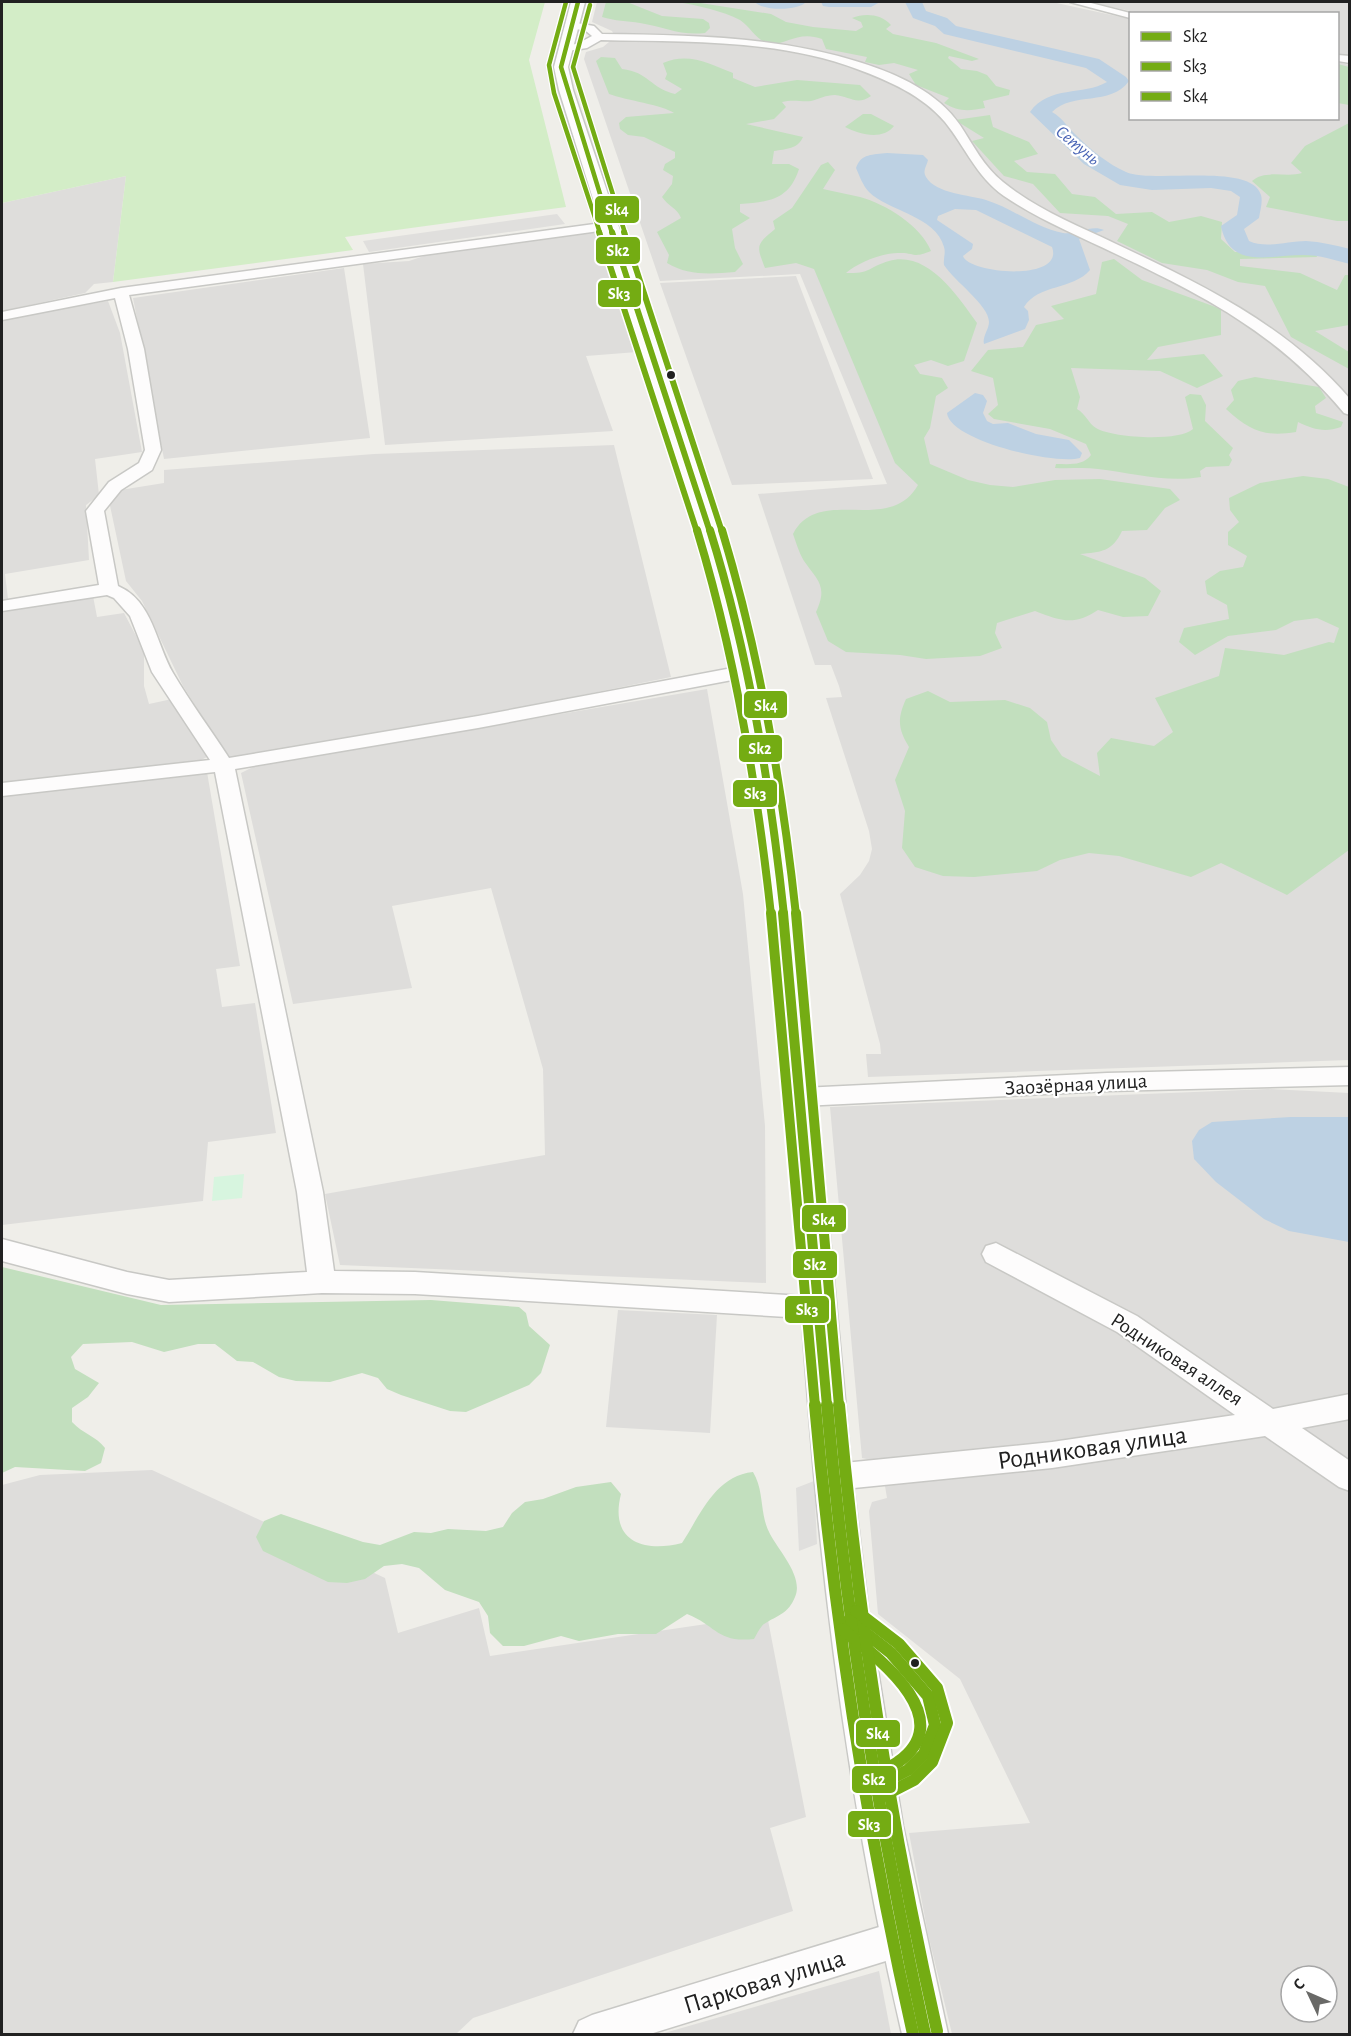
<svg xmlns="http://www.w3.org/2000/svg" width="1351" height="2036" font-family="'Alegreya Sans',sans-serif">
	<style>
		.residential { fill: #dedddb; fill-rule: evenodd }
		.grass { fill: #d3edc7 }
		.forest { fill: #c2dfbe }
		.park { fill: #d7f5df }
		.parking { fill: #e0dfdd }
		.water { fill: #bdd1e3; fill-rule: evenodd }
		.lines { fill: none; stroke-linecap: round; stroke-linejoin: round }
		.river { fill: #bdd1e3; fill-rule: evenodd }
		.minor-casing { stroke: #c8c8c5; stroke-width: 3 }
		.tertiary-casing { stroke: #c8c8c5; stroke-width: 3 }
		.minor { fill: #fdfcfc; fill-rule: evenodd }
		.tertiary { fill: #fdfcfc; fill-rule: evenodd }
		.bus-1-far4-casing { stroke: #fff; stroke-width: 7 }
		.bus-1-far3-casing { stroke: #fff; stroke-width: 9 }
		.bus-1-far2-casing { stroke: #fff; stroke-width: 11 }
		.bus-1-far1-casing { stroke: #fff; stroke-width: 14 }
		.bus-1-casing { stroke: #fff; stroke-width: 16 }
		.bus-2-far4-casing { stroke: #fff; stroke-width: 7 }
		.bus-2-far3-casing { stroke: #fff; stroke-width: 9 }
		.bus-2-far2-casing { stroke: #fff; stroke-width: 11 }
		.bus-2-far1-casing { stroke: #fff; stroke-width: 14 }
		.bus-2-casing { stroke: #fff; stroke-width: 16 }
		.bus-3-far4-casing { stroke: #fff; stroke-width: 7 }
		.bus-3-far3-casing { stroke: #fff; stroke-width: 9 }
		.bus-3-far2-casing { stroke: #fff; stroke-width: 11 }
		.bus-3-far1-casing { stroke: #fff; stroke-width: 14 }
		.bus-3-casing { stroke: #fff; stroke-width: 16 }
		.bus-1-far4 { stroke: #74ac13; stroke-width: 4.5 }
		.bus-1-far3 { stroke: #74ac13; stroke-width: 6 }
		.bus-1-far2 { stroke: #74ac13; stroke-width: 8 }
		.bus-1-far1 { stroke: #74ac13; stroke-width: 10 }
		.bus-1 { stroke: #74ac13; stroke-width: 12 }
		.bus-2-far4 { stroke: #74ac13; stroke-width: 4.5 }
		.bus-2-far3 { stroke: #74ac13; stroke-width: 6 }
		.bus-2-far2 { stroke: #74ac13; stroke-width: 8 }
		.bus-2-far1 { stroke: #74ac13; stroke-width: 10 }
		.bus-2 { stroke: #74ac13; stroke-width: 12 }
		.bus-3-far4 { stroke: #74ac13; stroke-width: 4.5 }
		.bus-3-far3 { stroke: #74ac13; stroke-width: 6 }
		.bus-3-far2 { stroke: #74ac13; stroke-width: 8 }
		.bus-3-far1 { stroke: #74ac13; stroke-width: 10 }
		.bus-3 { stroke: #74ac13; stroke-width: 12 }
		.bus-dot { fill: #212121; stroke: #fff; stroke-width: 2 }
		.labels { text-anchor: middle; stroke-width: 4.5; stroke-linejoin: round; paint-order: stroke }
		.far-water-label { font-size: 18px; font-style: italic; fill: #4964b5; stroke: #fff }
		.street-label { font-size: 21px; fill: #212121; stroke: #fff }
		.near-street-label { font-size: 26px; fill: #212121; stroke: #fff }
		.line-badge { stroke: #fff; stroke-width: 2 }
		.badge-label { font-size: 16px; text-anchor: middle; font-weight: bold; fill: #fff }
	</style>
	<rect width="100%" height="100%" fill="#efeee9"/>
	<g class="residential">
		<polygon points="597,2 1052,2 1130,19 1130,118 1338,118 1338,62 1349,65 1349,1060 868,1077 866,1054 881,1054 880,1044 840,894 860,875 869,861 872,849 869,831 826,698 842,697 839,686 831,665 815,665 758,494 887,484 800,274 660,281 584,59 586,52 603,47 615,37 612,31 592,22"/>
		<polygon points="1091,2 1349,2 1349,56 1338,54 1338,14 1143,14"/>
		<polygon points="126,176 113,282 94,284 85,293 2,311 2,203"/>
		<polygon points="597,232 637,352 586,356 613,431 385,445 363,264 409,261 427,255"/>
		<polygon points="344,268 370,438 164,459 133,298"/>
		<polygon points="796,276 873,479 732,485 660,283"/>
		<polygon points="108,301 120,333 142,452 95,459 99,495 86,505 89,560 5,574 8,599 2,601 2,319"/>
		<polygon points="614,445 671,677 543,703 229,759 183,686 142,601 126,581 109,501 114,491 164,483 164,470 374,454"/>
		<polygon points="93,596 97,617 124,613 144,651 144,686 149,704 172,699 209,756 199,761 2,783 2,611"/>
		<polygon points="707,689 743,894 765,1126 766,1283 340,1265 325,1194 545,1155 543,1069 491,888 392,906 412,988 293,1004 241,773 255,766"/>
		<polygon points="207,772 240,966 216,969 222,1007 255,1003 276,1133 208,1142 203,1201 2,1225 2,795"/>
		<path d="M1268,1089l81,4v941h-397l-24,-100 -19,-101 121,-10 -70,-144 -82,-65 -9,-103 3,-9 15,-4 -6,-36 -19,-4 -32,-351zM1291,1976h36v36h-36z"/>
		<polygon points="618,1310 717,1315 710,1433 606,1427"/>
		<polygon points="152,1470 385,1578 398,1633 479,1608 490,1656 767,1615 806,1817 770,1828 793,1911 473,2018 456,2034 2,2034 2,1485 40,1475"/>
		<polygon points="879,1971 891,2034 661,2034"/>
	</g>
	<polygon class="grass" points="2,2 545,2 529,60 566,207 345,237 353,250 113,282 126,176 2,203"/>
	<g class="forest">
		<path d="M606,2h21l35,14 41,3 6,4 1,5 -5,5c-24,3 -41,-6 -65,-10 -13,-2 -25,-2 -38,-6z"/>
		<path d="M677,2h17l77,12 15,8 27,5 43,4 7,-4 -2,-5 -9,-4c13,-5 29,-4 39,7l-5,4 7,5 43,9 43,16 -7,2 -23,-5 -1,2 13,11 16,2 10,4 9,11 14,4 -1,5 -26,6 2,7c-16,3 -27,4 -41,-5l5,-5 -33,-13 -7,-11 9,-4 -24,-7 -15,2 -14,-3 2,-5 -41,-8 -4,-10c-27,-10 -40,11 -58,3 -9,-5 -15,-16 -24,-22 -17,-9 -44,-15 -63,-18z"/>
		<path d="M601,57l14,1 7,11c27,3 28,19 53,25l7,-5 -17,-10 2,-5 -4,-11c26,-11 46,1 70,10v5l22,9 42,-7 63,5 11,11c-14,10 -22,0 -36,-1 -9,0 -16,4 -24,6 -10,1 -18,-2 -29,1l4,5 -12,12 -28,5 57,13c-5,12 -17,12 -29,14l-2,13h17l10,5c-10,31 -30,33 -59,35v8l10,6 -18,11 3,19 8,16 -8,8c-24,2 -47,4 -68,-9l2,-8 -12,-23 24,-14c-4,-10 -13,-12 -19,-21l10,-13 1,-8 -10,-6 2,-6 10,-6v-6l-31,-15 -16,-2 -8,-6 -1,-6 7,-6 48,-4c-11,-8 -49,-13 -65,-19l-13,-33z"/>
		<polygon points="1338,64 1349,67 1349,105 1338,103"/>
		<path d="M863,114h8l23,12c-12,15 -35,8 -49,1z"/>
		<polygon points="990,115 993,127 1029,142 1038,154 1014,161 1027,172 1055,174 1072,194 1095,197 1116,214 1152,212 1169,222 1201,216 1222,222 1221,239 1235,252 1315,251 1317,257 1240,259 1240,266 1300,273 1337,290 1345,275 1349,275 1349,325 1315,331 1349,352 1349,369 1291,337 1265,286 1238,282 1207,270 1162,263 1117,241 1128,224 1108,216 1060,213 1033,184 1004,176 972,141 984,138 955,120"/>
		<path d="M1349,123v98h-12l-71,-14 4,-10 -18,-16c13,-12 35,-3 50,-8l-11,-10 14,-17z"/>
		<path d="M828,162l7,8 -12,19c12,3 25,5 37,8 26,7 61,29 71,54 -19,8 -16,1 -33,2 -16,0 -41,10 -52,20 25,1 22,-6 43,-12 39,-11 69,36 88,62l-13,38 -16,5 -17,-6 -17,5 6,9 22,4 6,10 -12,8 -6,32 -6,10 6,26 38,16 22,5 23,2 42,-7 45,-1 70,10 10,11 -15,8 -18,22 -25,1c-10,21 -21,21 -42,23l65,24 16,13 -13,25 -25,1 -25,-7c-24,16 -37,11 -63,1l-38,12 -2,10 7,15 -22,8 -54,3 -26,-4 -54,-3 -18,-11 -12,-29c12,-26 2,-31 -12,-51 -5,-8 -8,-19 -11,-27 26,-50 96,2 125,-49l-23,-22 -81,-194 -18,-6 -31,5c-9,-23 -9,-23 10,-39l-2,-8 19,-13 29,-43z"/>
		<path d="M1114,259l28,21 79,29v26l-63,12 -11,13 57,-6 19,22 -26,12 -37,-17 -89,-3 9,29 -3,12c9,5 11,14 19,19 16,10 83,14 97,1l-8,-32 5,-3 11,1 5,10 -1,16 28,27 -4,7 3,5 -3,6 -23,1 -6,4 1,6c-35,6 -69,-4 -103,-8 -14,-2 -28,0 -43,-1l1,-4c13,0 27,2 35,-9l-5,-11 -36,-15 -56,-10 -6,-5 10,-9 -5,-27 -22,-7 17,-21 35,-3 13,-22 28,-6 -13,-13 45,-12 6,-32z"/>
		<path d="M1255,377l64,10 7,11 -11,8 1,7 27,9 -2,5c-17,6 -28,2 -43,-5l-2,10c-32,5 -46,-1 -70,-23l8,-9 -3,-10 7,-9z"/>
		<path d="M1303,476l25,3 21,8v363l-62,45 -66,-32 -30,14 -72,-21 -30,-3 -29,7 -23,11 -63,6 -31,-1 -28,-9 -13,-19 3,-37 -10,-31 14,-33c-11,-18 -12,-28 -3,-48l22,-8 22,11 55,-2 25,8 17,14 4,18 11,16 38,20 -3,-23 14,-15 43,8 19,-14 -18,-34 64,-22 6,-28 59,7 45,-13 5,1 5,-15 -22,-10 -23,3 -18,9 -48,6 -33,19 -16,-13 5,-14 45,-9 -2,-14 -20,-11 -2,-13 15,-10 23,-4 4,-11 -19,-11v-13l11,-10 -9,-12 -1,-12 31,-15z"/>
		<path d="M2,1267l159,38 270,-5 88,7 7,6 3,13 21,19 -9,28 -12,12 -63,27 -16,-1 -49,-16 -14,-6 -9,-11 -16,-5 -32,9 -34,-1 -17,-4 -26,-15 -16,-1 -22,-17h-17l-34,8 -32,-10 -49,2 -12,13 4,12 24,14 -11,14 -16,11v14c11,12 24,14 33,26l-4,15 -16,8 -70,-4 -13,6z"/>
		<path d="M753,1472c12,20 6,42 17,62 9,17 34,43 25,63 -7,17 -17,18 -31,27 -4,3 -7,10 -10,15 -37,4 -37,-13 -67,-25l-31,20h-38l-39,7 -18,-5 -37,10h-21l-13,-13 -2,-17 -9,-14 -34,-12 -26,-22 -17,-4 -18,2 -19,13 -18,4 -19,-1 -65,-31 -7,-14 8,-16 17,-7 82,28 17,3 34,-13 17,1 17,-4 38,2 17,-4 9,-14 13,-11 18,-3 33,-12 35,-5 10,12c-12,47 22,59 61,49 19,-29 33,-67 71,-71z"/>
	</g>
	<polygon class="park" points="244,1174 242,1198 212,1201 214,1177"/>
	<g class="parking">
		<polygon points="557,214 565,224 369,252 363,241"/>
		<polygon points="814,1481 817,1544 799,1551 796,1488"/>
	</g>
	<g class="water">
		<path d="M887,153l36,2 5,5c-1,6 -6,10 -2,17 10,17 44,18 60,23 26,8 50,28 77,33 14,2 28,-9 41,-3l-25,9 11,31c-17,20 -52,14 -66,37l4,4 1,9 -4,9 -41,15c-2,-7 5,-15 5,-22 0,-17 -35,-41 -45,-57 -1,-6 2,-12 0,-18 -8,-31 -56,-36 -75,-55 -6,-6 -10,-17 -13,-24 5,-15 17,-13 31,-15zM955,209l21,1 76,37c13,35 -83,27 -89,9l9,-7 1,-5 -36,-24 1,-4z"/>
		<path d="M975,393l8,2 4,6 -4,12 4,8 6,3 15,-1 28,11 33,6 13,13 -2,5c-25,7 -130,-17 -133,-45z"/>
		<polygon points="1291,1117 1349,1117 1349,1242 1289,1231 1264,1219 1216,1182 1194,1159 1192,1141 1199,1130 1212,1122"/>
	</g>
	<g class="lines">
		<g class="river">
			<path d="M755,2h51c-7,9 -44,9 -51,0z"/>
			<polygon points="821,2 880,2 871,7 829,7 823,6"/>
			<path d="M905,2h17l4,9 21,7 9,8 143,33 27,18 3,4c-19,26 -56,10 -77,31 10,5 17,17 26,25 14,14 30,27 48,35 27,12 125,-10 135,23 2,7 -1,16 -2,23l-15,11 5,12c17,8 39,0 57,0 15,1 29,4 44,8v15c-16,-4 -30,-9 -47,-9 -33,0 -73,15 -82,-29l16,-11 3,-18 -9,-6 -20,-3 -59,2 -32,-5 -36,-21 -54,-52c19,-27 53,-16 77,-30l-21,-14 -142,-34 -9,-8 -22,-8z"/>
		</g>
		<g class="minor-casing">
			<g id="minor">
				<polygon points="1070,2 1087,2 1134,14 1130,14 1130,18"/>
				<path d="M571,22l23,4 8,8c87,1 176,2 260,29 37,12 75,29 98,62 13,20 24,42 43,57 33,27 73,43 111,61 87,41 173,82 236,156v16l-6,-2c-65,-78 -137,-116 -228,-159 -37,-18 -77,-34 -112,-58 -28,-20 -38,-48 -59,-74 -23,-27 -56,-41 -88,-53 -80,-30 -172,-27 -256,-29l-14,8 -26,4v-4l18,-5 13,-7 -6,-5 -19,-4 -2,-2z"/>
				<polygon points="1338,55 1350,56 1350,63 1338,61"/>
				<path d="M609,222l7,4 -2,3 -485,66 15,54 17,101 -9,20 -31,20 -17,21 14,75c35,15 38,58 55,87 17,29 38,57 56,85l249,-42 270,-51 7,2 3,4 -3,4 -7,2 -270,51 -243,41 88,423 11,79 81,1 405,25 10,3 4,8 -4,8 -10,3 -405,-25 -93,-1 -153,9 -42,-8 -125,-33v-22l125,33 42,8 138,-8 -10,-80 -82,-420 -213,24v-13l208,-23 -58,-88 -22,-56 -16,-18 -7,-3 -105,16v-10l97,-16 -13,-74 23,-29 30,-19 6,-13 -17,-101 -13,-51 -113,22v-8l119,-24z"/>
				<polygon points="1350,1067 1350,1085 1107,1091 802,1106 793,1104 789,1097 793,1090 802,1088 1107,1073"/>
				<polygon points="996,1243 1137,1316 1273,1409 1350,1394 1350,1419 1302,1428 1350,1461 1350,1491 1339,1487 1265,1436 1052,1468 834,1490 823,1486 819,1477 823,1468 834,1464 1052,1442 1235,1415 1117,1332 986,1262 982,1254 986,1246"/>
				<polygon points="902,1920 915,1925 920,1938 915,1951 902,1956 650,2034 573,2034 579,2021 592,2015"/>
			</g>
		</g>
		<g class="tertiary-casing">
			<path id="tertiary" d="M571,2h14l-17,65 5,23 145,432 29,98 22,100 15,94 24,188 44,472 17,141 34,211 45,208h-46c-43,-184 -71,-372 -88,-560 -22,-251 -30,-504 -71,-754 -20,-125 -61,-244 -100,-364 -29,-88 -56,-177 -84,-266l-5,-23z"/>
		</g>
		<use href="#minor" class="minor"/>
		<use href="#tertiary" class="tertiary"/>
		<g class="bus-1-far4-casing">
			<polyline id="bus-1-far4" points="578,2 561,67 612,233"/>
		</g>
		<g class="bus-1-far3-casing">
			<polyline id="bus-1-far3" points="612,232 710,532"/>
		</g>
		<g class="bus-1-far2-casing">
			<path id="bus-1-far2" d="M710,530c39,125 60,255 74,385"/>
		</g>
		<g class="bus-1-far1-casing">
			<polyline id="bus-1-far1" points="783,913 827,1406"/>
		</g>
		<g class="bus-1-casing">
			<g id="bus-1">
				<path d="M827,1405c19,212 52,421 98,629"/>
				<polyline points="849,1620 891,1653 928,1696 935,1725 924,1754 908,1770 874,1787"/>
			</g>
		</g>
		<g class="bus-2-far4-casing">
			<polyline id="bus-2-far4" points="566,2 549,65 554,93 600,233"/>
		</g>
		<g class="bus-2-far3-casing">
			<polyline id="bus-2-far3" points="599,232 697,532"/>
		</g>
		<g class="bus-2-far2-casing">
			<path id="bus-2-far2" d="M697,530c38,125 60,255 74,385"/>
		</g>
		<g class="bus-2-far1-casing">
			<polyline id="bus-2-far1" points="771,913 815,1406"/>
		</g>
		<g class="bus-2-casing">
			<g id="bus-2">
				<path d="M815,1405c19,212 51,421 98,629"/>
				<path d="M842,1629c35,28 118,89 56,133 -8,6 -19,9 -29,14"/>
			</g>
		</g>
		<g class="bus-3-far4-casing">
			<polyline id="bus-3-far4" points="590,5 573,67 625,233"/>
		</g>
		<g class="bus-3-far3-casing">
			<polyline id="bus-3-far3" points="624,232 722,532"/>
		</g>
		<g class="bus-3-far2-casing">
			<path id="bus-3-far2" d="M722,530c38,126 60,254 74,385"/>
		</g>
		<g class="bus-3-far1-casing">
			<polyline id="bus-3-far1" points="796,913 839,1406"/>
		</g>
		<g class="bus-3-casing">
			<g id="bus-3">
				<path d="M839,1405c19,211 51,419 98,626"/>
				<polyline points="856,1611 899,1644 937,1688 947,1723 932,1762 914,1780 879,1798"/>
			</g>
		</g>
		<use href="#bus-1-far4" class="bus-1-far4"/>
		<use href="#bus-1-far3" class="bus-1-far3"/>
		<use href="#bus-1-far2" class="bus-1-far2"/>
		<use href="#bus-1-far1" class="bus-1-far1"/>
		<use href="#bus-1" class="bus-1"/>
		<use href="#bus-2-far4" class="bus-2-far4"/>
		<use href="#bus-2-far3" class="bus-2-far3"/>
		<use href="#bus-2-far2" class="bus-2-far2"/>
		<use href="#bus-2-far1" class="bus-2-far1"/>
		<use href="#bus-2" class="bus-2"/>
		<use href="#bus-3-far4" class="bus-3-far4"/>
		<use href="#bus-3-far3" class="bus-3-far3"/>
		<use href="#bus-3-far2" class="bus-3-far2"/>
		<use href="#bus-3-far1" class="bus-3-far1"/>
		<use href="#bus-3" class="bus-3"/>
	</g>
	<g class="bus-dot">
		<circle cx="671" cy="375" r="5"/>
		<circle cx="915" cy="1663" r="5"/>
	</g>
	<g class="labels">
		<g class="far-water-label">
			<text transform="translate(1078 145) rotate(40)" y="6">Сетунь</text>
		</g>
		<g class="street-label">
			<text transform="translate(1076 1084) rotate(-3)" y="7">Заозёрная улица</text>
			<text transform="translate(1177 1359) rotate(33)" y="7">Родниковая аллея</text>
		</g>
		<g class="near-street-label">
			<text transform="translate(1092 1447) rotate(-8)" y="9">Родниковая улица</text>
			<text transform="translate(764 1981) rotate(-17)" y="9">Парковая улица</text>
		</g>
	</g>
	<g class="line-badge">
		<rect x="594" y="195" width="46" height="29" rx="6" fill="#74ac13"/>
		<rect x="595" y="236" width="46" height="29" rx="6" fill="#74ac13"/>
		<rect x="597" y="279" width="45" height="29" rx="6" fill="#74ac13"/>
		<rect x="743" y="690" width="45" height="29" rx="6" fill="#74ac13"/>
		<rect x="738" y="734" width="45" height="29" rx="6" fill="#74ac13"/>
		<rect x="732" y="779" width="46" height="29" rx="6" fill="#74ac13"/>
		<rect x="801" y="1204" width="46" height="29" rx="6" fill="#74ac13"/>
		<rect x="792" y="1250" width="46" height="29" rx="6" fill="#74ac13"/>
		<rect x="784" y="1295" width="46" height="29" rx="6" fill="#74ac13"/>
		<rect x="855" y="1719" width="46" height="29" rx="6" fill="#74ac13"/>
		<rect x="851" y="1765" width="46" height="29" rx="6" fill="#74ac13"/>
		<rect x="847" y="1810" width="45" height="28" rx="6" fill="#74ac13"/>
	</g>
	<g class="badge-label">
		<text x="617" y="215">Sk4</text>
		<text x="618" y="256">Sk2</text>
		<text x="619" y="299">Sk3</text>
		<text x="766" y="711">Sk4</text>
		<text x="760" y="754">Sk2</text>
		<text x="755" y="799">Sk3</text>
		<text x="824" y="1225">Sk4</text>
		<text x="815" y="1270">Sk2</text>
		<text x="807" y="1315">Sk3</text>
		<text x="878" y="1739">Sk4</text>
		<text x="874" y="1785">Sk2</text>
		<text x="869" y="1830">Sk3</text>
	</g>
	<rect width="1351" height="2036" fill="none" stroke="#212121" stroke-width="6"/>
	<rect x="1129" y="12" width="210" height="108" fill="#ffffff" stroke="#a6a6a6" stroke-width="1.5"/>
	<rect x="1141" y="32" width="30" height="9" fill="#74ac13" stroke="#a6a6a6" stroke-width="1.5"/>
	<text x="1183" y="42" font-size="18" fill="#212121">Sk2</text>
	<rect x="1141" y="62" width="30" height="9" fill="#74ac13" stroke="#a6a6a6" stroke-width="1.5"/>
	<text x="1183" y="72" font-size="18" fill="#212121">Sk3</text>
	<rect x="1141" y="92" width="30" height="9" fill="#74ac13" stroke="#a6a6a6" stroke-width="1.5"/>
	<text x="1183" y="102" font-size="18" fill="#212121">Sk4</text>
	<g transform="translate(1309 1994) rotate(314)"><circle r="28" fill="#ffffff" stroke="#a6a6a6" stroke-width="1.5"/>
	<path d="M0-4.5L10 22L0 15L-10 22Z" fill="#696967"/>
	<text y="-9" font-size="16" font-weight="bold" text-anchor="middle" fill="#212121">С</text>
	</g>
</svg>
